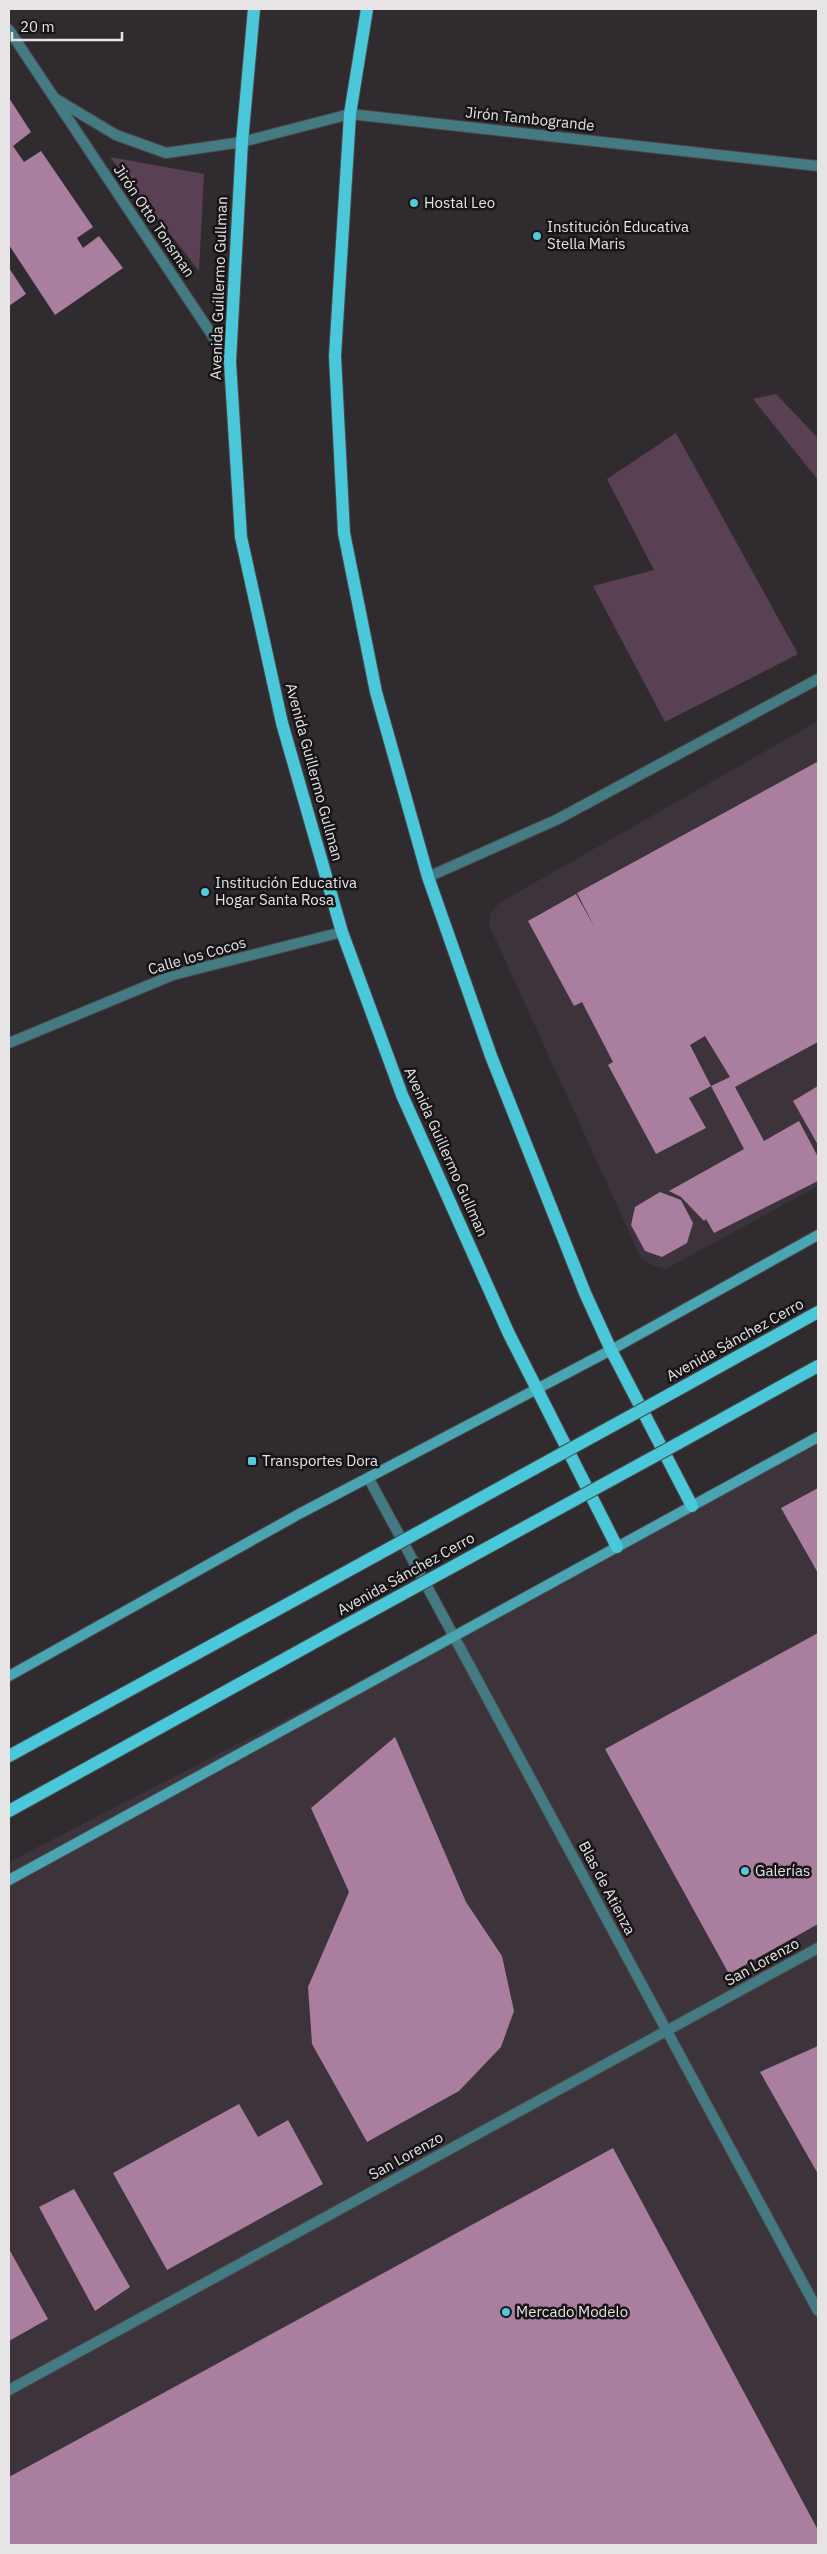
<svg xmlns="http://www.w3.org/2000/svg" width="827" height="2554" font-family="'IBM Plex Sans',sans-serif">
	<style>
		.built { fill: #3c343a }
		.green { fill: #5a4053 }
		.building { fill: #a97e9e; fill-rule: evenodd }
		.lines { fill: none; stroke-linecap: round; stroke-linejoin: round }
		.minor-casing { stroke: #4c494b; stroke-width: 12 }
		.tertiary-casing { stroke: #4c494b; stroke-width: 12 }
		.secondary-casing { stroke: #4c494b; stroke-width: 12 }
		.primary-casing { stroke: #4c494b; stroke-width: 14 }
		.minor { stroke: #447a82; stroke-width: 10 }
		.tertiary { stroke: #447a82; stroke-width: 10 }
		.secondary { stroke: #4aa5b3; stroke-width: 10 }
		.primary { stroke: #4ac7d9; stroke-width: 12 }
		.primary-bridge-casing { stroke: #4c494b; stroke-width: 14; stroke-linecap: butt }
		.primary-bridge { stroke: #4ac7d9; stroke-width: 12 }
		.poi-dot { fill: #53cadc; stroke: #161416; stroke-width: 2 }
		.labels { text-anchor: middle; stroke-width: 5; stroke-linejoin: round; paint-order: stroke }
		.street-label { font-size: 15px; fill: #e7e4e6; stroke: #161416 }
		.poi-label { font-size: 15px; fill: #e7e4e6; stroke: #161416; text-anchor: start }
	</style>
	<rect width="100%" height="100%" fill="#2f2b2e"/>
	<g class="built">
		<polygon points="818,721 818,1186 666,1269 652,1265 641,1258 489,925 490,914 499,903"/>
		<polygon points="818,1444 818,2545 9,2545 9,1862"/>
	</g>
	<g class="green">
		<polygon points="110,157 204,174 199,271"/>
		<polygon points="776,394 818,438 818,480 753,399"/>
		<polygon points="676,433 798,654 665,722 593,586 654,570 607,479"/>
	</g>
	<g class="building">
		<polygon points="9,98 31,132 13,146 24,162 41,151 93,227 77,238 83,248 99,236 123,268 55,315 9,245"/>
		<polygon points="9,268 26,294 9,306"/>
		<path d="M817,762l1,280 -83,45 29,54 35,-20 19,36v24l-104,52 -8,-14 -2,2 -23,-24 -12,-6 75,-42 -33,-63 -22,12 17,30 -50,26 -48,-89 5,-3 -31,-60 -8,4 -46,-85 48,-27 19,34 -18,-35zM705,1036l25,41 -19,9 -21,-41z"/>
		<polygon points="818,1086 818,1145 793,1101"/>
		<polygon points="660,1192 681,1200 693,1223 687,1243 662,1257 645,1251 631,1225 635,1207"/>
		<polygon points="818,1488 818,1573 781,1508"/>
		<polygon points="818,1633 818,1924 729,1974 605,1749"/>
		<polygon points="395,1737 466,1902 502,1956 514,2011 501,2047 459,2091 367,2142 312,2044 308,1987 349,1892 311,1808"/>
		<polygon points="818,2046 818,2174 760,2072"/>
		<polygon points="239,2104 258,2137 288,2120 323,2184 167,2270 113,2173"/>
		<polygon points="613,2148 818,2530 818,2545 9,2545 9,2477"/>
		<polygon points="74,2189 130,2287 95,2311 39,2207"/>
		<polygon points="9,2249 48,2319 9,2341"/>
	</g>
	<g class="lines">
		<g class="minor-casing">
			<g id="minor">
				<polyline points="9,30 230,362"/>
				<polyline points="56,99 116,135 166,153 242,142"/>
				<polyline points="428,877 558,819 818,679"/>
				<polyline points="9,1043 173,975 342,932"/>
				<polyline points="369,1479 818,2311"/>
				<polyline points="9,2390 818,1948"/>
			</g>
		</g>
		<g class="tertiary-casing">
			<polyline id="tertiary" points="242,142 350,114 818,166"/>
		</g>
		<g class="secondary-casing">
			<g id="secondary">
				<polyline points="9,1676 299,1514 611,1350 818,1235"/>
				<polyline points="9,1880 818,1437"/>
			</g>
		</g>
		<g class="primary-casing">
			<g id="primary">
				<polyline points="254,9 242,142 230,362 241,537 282,723 342,932 402,1095 509,1334 617,1547"/>
				<polyline points="367,9 350,114 335,356 344,533 376,692 428,877 491,1056 585,1293 611,1350 692,1506"/>
				<polyline points="654,1403 818,1312"/>
				<polyline points="677,1444 818,1366"/>
				<polyline points="9,1756 315,1589"/>
				<polyline points="9,1811 337,1630"/>
			</g>
		</g>
		<use href="#minor" class="minor"/>
		<use href="#tertiary" class="tertiary"/>
		<use href="#secondary" class="secondary"/>
		<use href="#primary" class="primary"/>
		<g class="primary-bridge-casing">
			<g id="primary-bridge">
				<polyline points="315,1589 654,1403"/>
				<polyline points="337,1630 677,1444"/>
			</g>
		</g>
		<use href="#primary-bridge" class="primary-bridge"/>
	</g>
	<g class="poi-dot">
		<circle cx="414" cy="203" r="5"/>
		<circle cx="537" cy="236" r="5"/>
		<circle cx="205" cy="892" r="5"/>
		<rect x="247" y="1456" width="10" height="10" rx="2.5"/>
		<circle cx="745" cy="1871" r="5"/>
		<circle cx="506" cy="2312" r="5"/>
	</g>
	<g class="labels">
		<g class="street-label">
			<text transform="translate(530 119) rotate(6)" y="5">Jirón Tambogrande</text>
			<text transform="translate(154 221) rotate(56)" y="5">Jirón Otto Tonsman</text>
			<text transform="translate(219 288) rotate(-88)" y="5">Avenida Guillermo Gullman</text>
			<text transform="translate(314 772) rotate(75)" y="5">Avenida Guillermo Gullman</text>
			<text transform="translate(197 956) rotate(-16)" y="5">Calle los Cocos</text>
			<text transform="translate(446 1152) rotate(66)" y="5">Avenida Guillermo Gullman</text>
			<text transform="translate(735 1340) rotate(-29)" y="5">Avenida Sánchez Cerro</text>
			<text transform="translate(406 1574) rotate(-29)" y="5">Avenida Sánchez Cerro</text>
			<text transform="translate(607 1888) rotate(62)" y="5">Blas de Atienza</text>
			<text transform="translate(762 1962) rotate(-29)" y="5">San Lorenzo</text>
			<text transform="translate(406 2156) rotate(-29)" y="5">San Lorenzo</text>
		</g>
		<g class="poi-label">
			<text x="424" y="208">Hostal Leo</text>
			<text x="547" y="232">Institución Educativa<tspan x="547" dy="17">Stella Maris</tspan></text>
			<text x="215" y="888">Institución Educativa<tspan x="215" dy="17">Hogar Santa Rosa</tspan></text>
			<text x="262" y="1466">Transportes Dora</text>
			<text x="755" y="1876">Galerías</text>
			<text x="516" y="2317">Mercado Modelo</text>
		</g>
	</g>
	<rect width="827" height="2554" fill="none" stroke="#e7e4e6" stroke-width="20"/>
	<path d="M12 32v8h110v-8" fill="none" stroke="#e7e4e6" stroke-width="2.5"/>
	<text x="20" y="32" font-size="15" fill="#e7e4e6" stroke="#161416" stroke-width="4" paint-order="stroke">20 m</text>
</svg>
